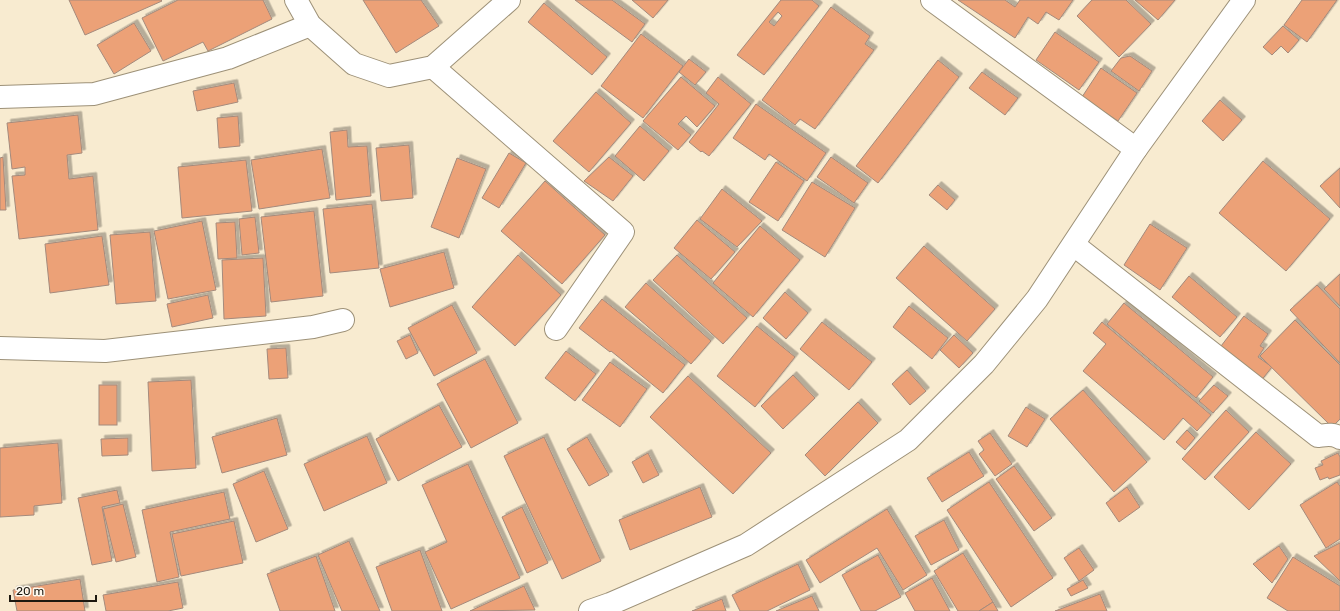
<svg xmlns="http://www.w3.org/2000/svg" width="1340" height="611" font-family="Rubik,sans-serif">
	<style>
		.building { fill: #eca177; stroke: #a48a7c; fill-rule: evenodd; filter: url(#shadow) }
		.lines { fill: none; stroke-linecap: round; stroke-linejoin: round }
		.street-casing { stroke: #9d9178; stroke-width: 24 }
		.secondary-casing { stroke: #9d9178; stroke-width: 24 }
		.street { stroke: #fff; stroke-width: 22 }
		.secondary { stroke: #fff; stroke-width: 22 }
	</style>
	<defs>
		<filter id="shadow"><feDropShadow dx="3.5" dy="-3.5" stdDeviation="0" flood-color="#0004"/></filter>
	</defs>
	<rect width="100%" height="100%" fill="#f8ebd0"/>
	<g class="building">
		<polygon points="69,0 161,0 162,1 85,35"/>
		<polygon points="178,0 263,0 272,19 208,51 203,42 163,61 142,18"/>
		<polygon points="363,0 421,0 439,26 396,53"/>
		<polygon points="575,0 612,0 645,24 632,42"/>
		<polygon points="632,0 668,0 653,18"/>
		<path d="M781,0h31l7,6 -55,69 -27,-20zM778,12l4,4 -8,10 -5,-4z"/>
		<polygon points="958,0 1005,0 1015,7 1020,0 1073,0 1059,20 1046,12 1038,24 1028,17 1015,38"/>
		<polygon points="1092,0 1126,0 1151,24 1119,57 1077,16"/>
		<polygon points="1135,0 1175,0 1158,20"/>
		<polygon points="1302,0 1337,0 1307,42 1284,25"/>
		<polygon points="544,3 607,57 592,75 528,22"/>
		<polygon points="831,7 870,36 865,44 874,50 815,129 800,119 795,125 762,100"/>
		<polygon points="134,23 151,51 114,74 97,45"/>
		<polygon points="1283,26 1299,40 1288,53 1281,46 1272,55 1263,47"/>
		<polygon points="1055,32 1099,62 1079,90 1036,60"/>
		<polygon points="641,34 683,66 643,118 601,86"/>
		<polygon points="1130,56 1152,71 1139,91 1111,71 1121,58"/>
		<polygon points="689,59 706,72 695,85 679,72"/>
		<polygon points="938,60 959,77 878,183 856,166"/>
		<polygon points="1101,68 1137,93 1118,121 1082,97"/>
		<polygon points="982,72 1018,98 1005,115 969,88"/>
		<polygon points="681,77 715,106 697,127 686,116 678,124 691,135 678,150 643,121"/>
		<polygon points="718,77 751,104 709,156 702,151 701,152 689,142 719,104 706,93"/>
		<polygon points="234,83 238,102 197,111 193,91"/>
		<polygon points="596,92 631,123 589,172 553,141"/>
		<polygon points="1220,100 1242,120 1223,141 1202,121"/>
		<polygon points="756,104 826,153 807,181 769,154 765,160 733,138"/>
		<polygon points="78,115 82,153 67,155 69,179 93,176 98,230 19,239 12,176 25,175 25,167 12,169 7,123"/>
		<polygon points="238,116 240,146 219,148 217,118"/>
		<polygon points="640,126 669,151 644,181 615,156"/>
		<polygon points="347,130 348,147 367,146 371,196 336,200 330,132"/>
		<polygon points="409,145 413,198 381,201 376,148"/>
		<polygon points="322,149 330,198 259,209 251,160"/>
		<polygon points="509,153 526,163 499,208 482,198"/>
		<polygon points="3,157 6,210 0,210 0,158"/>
		<polygon points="609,157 633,176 613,201 584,181"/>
		<polygon points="831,157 868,183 854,203 817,177"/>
		<polygon points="457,158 486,169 459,238 431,227"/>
		<polygon points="246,160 252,211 182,218 178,167"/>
		<polygon points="1263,161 1330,219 1286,271 1219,213"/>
		<polygon points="776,162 804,181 778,221 749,202"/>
		<polygon points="1340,168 1340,208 1320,186"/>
		<polygon points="545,181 605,235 562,284 501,231"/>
		<polygon points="812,182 855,208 825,257 782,230"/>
		<polygon points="938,185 955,200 947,210 929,195"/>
		<polygon points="722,189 762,221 737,247 700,219"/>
		<polygon points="372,204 379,268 330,273 323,209"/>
		<polygon points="314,211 323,296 271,302 261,217"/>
		<polygon points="255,217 259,253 242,255 239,219"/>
		<polygon points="697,220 735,252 711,279 674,248"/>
		<polygon points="202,221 216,290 168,299 154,231"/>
		<polygon points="235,222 237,258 218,259 216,223"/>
		<polygon points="1150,224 1187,248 1160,290 1124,265"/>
		<polygon points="760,226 800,260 753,317 713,283"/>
		<polygon points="150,232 156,301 116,304 110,235"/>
		<polygon points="102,236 109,285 50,293 45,244"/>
		<polygon points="924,246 995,309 967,341 896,278"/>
		<polygon points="444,252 454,288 390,307 380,269"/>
		<polygon points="518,255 561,295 515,346 472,307"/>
		<polygon points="677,255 747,318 723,344 653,280"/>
		<polygon points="263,258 266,316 224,319 222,260"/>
		<polygon points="1340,274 1340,306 1324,289"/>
		<polygon points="1189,276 1237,317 1220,337 1172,297"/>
		<polygon points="646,283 711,341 691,364 625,307"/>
		<polygon points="1317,285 1340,309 1340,363 1290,310"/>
		<polygon points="785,292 808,313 786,339 763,318"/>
		<polygon points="208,295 213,318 172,327 167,304"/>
		<polygon points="602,299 685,365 663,393 611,351 610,352 579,328"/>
		<polygon points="1124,303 1213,377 1196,398 1107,324"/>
		<polygon points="452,305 477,353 434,376 408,328"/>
		<polygon points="909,306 948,338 932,359 893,327"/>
		<polygon points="1244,316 1268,334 1260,346 1264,348 1258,357 1272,367 1260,382 1218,350"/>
		<polygon points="1295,320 1340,365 1340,419 1332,427 1260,356"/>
		<polygon points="822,322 872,362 849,390 800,349"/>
		<polygon points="1102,322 1211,415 1197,431 1183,418 1164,440 1083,371 1106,344 1093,333"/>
		<polygon points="757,326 795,357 755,407 717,376"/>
		<polygon points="410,335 418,353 406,359 397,341"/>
		<polygon points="954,335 973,353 959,368 940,350"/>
		<polygon points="286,348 288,378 269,379 267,349"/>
		<polygon points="566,351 596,374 575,401 545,378"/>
		<polygon points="485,359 518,423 471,448 437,384"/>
		<polygon points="610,362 647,389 620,427 582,400"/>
		<polygon points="907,370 926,391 910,405 892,384"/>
		<polygon points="793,375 815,398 783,429 761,406"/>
		<polygon points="688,376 771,453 733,494 650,417"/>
		<polygon points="191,380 196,468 152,471 148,382"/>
		<rect x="99" y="385" width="18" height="40"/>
		<polygon points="1214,385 1228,396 1213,413 1199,401"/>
		<polygon points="1083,390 1147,462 1114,492 1050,419"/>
		<polygon points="858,402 878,423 825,476 805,455"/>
		<polygon points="439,405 462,447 398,481 376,439"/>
		<polygon points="1026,407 1045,419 1027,447 1008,436"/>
		<polygon points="1226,410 1249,432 1205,480 1182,459"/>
		<polygon points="277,418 287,455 222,473 212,437"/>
		<polygon points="1187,430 1195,438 1185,450 1176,442"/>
		<polygon points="1256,432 1291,464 1249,510 1214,477"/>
		<polygon points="990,433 1012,464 995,476 979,454 984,450 978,441"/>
		<polygon points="367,436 387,483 324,511 304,464"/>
		<polygon points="544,437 601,561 562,579 504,456"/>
		<polygon points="587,437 609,475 589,486 567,449"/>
		<polygon points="128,438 128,455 102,456 101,439"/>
		<polygon points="58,443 62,503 34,506 34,515 0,517 0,448"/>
		<polygon points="969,452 984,476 942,502 927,478"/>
		<polygon points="648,453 659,475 643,483 632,462"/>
		<polygon points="1338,453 1340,457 1340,475 1329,479 1328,477 1320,480 1315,468 1323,465 1321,461"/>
		<polygon points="468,464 520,578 451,609 425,552 447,542 422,485"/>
		<polygon points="1014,466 1052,518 1034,531 996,479"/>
		<polygon points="264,471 288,529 256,542 233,484"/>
		<polygon points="989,482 1053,578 1011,607 947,510"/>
		<polygon points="1337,482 1340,486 1340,539 1326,548 1300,505"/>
		<polygon points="700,487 712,517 630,550 619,520"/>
		<polygon points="1127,487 1140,507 1119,522 1106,503"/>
		<polygon points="117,490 120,503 102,507 112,561 92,565 78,498"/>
		<polygon points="224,492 230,519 170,532 179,577 157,582 142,510"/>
		<polygon points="123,504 136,557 116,562 103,509"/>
		<polygon points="522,507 548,563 527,573 502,517"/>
		<polygon points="887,509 927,575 903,590 877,548 820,583 806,560"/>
		<polygon points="944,520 959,550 931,565 915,536"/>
		<polygon points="234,521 243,563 181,576 172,534"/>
		<polygon points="349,541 380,611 342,611 318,555"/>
		<polygon points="1340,543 1340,581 1314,556"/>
		<polygon points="1279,546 1288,559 1272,583 1253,564"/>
		<polygon points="1079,548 1094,570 1079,581 1064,558"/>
		<polygon points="420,550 442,611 392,611 376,567"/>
		<polygon points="963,553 993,602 979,611 958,611 934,571"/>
		<polygon points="878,555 901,597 875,611 861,611 842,575"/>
		<polygon points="316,556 335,611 280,611 267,574"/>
		<polygon points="1293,557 1340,586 1340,611 1288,611 1267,598"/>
		<polygon points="798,564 810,590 767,611 740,611 732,595"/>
		<polygon points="932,578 950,611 915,611 905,593"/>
		<polygon points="80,579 85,611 17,611 13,590"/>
		<polygon points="1083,580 1088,588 1071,596 1067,589"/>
		<polygon points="178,582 183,608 168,611 106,611 103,595"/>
		<polygon points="524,586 535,610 470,611"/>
		<polygon points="1100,594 1107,611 1055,611"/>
		<polygon points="812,596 819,611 776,611"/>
		<polygon points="722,599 726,611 692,611"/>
		<polygon points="993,602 998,611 979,611"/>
	</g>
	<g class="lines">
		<g class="street-casing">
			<g id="street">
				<polyline points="296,0 310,25 354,64 389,76 433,67 509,0"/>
				<polyline points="932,0 1136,149"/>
				<polyline points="433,67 623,232 556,329"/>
				<polyline points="0,97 94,94 228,58 310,25"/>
				<path d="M1074,245l244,191c8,-1 15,-3 22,2"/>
				<polyline points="0,348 105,351 313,327 343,320"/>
			</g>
		</g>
		<g class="secondary-casing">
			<polyline id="secondary" points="590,611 610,604 746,545 908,440 984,364 1037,299 1136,149 1244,0"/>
		</g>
		<use href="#street" class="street"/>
		<use href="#secondary" class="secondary"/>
	</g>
	<path d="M10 595v6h86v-6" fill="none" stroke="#1d180f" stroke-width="2"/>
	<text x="16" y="595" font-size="12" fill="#1d180f" stroke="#fef9ee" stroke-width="3" paint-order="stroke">20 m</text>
</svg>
